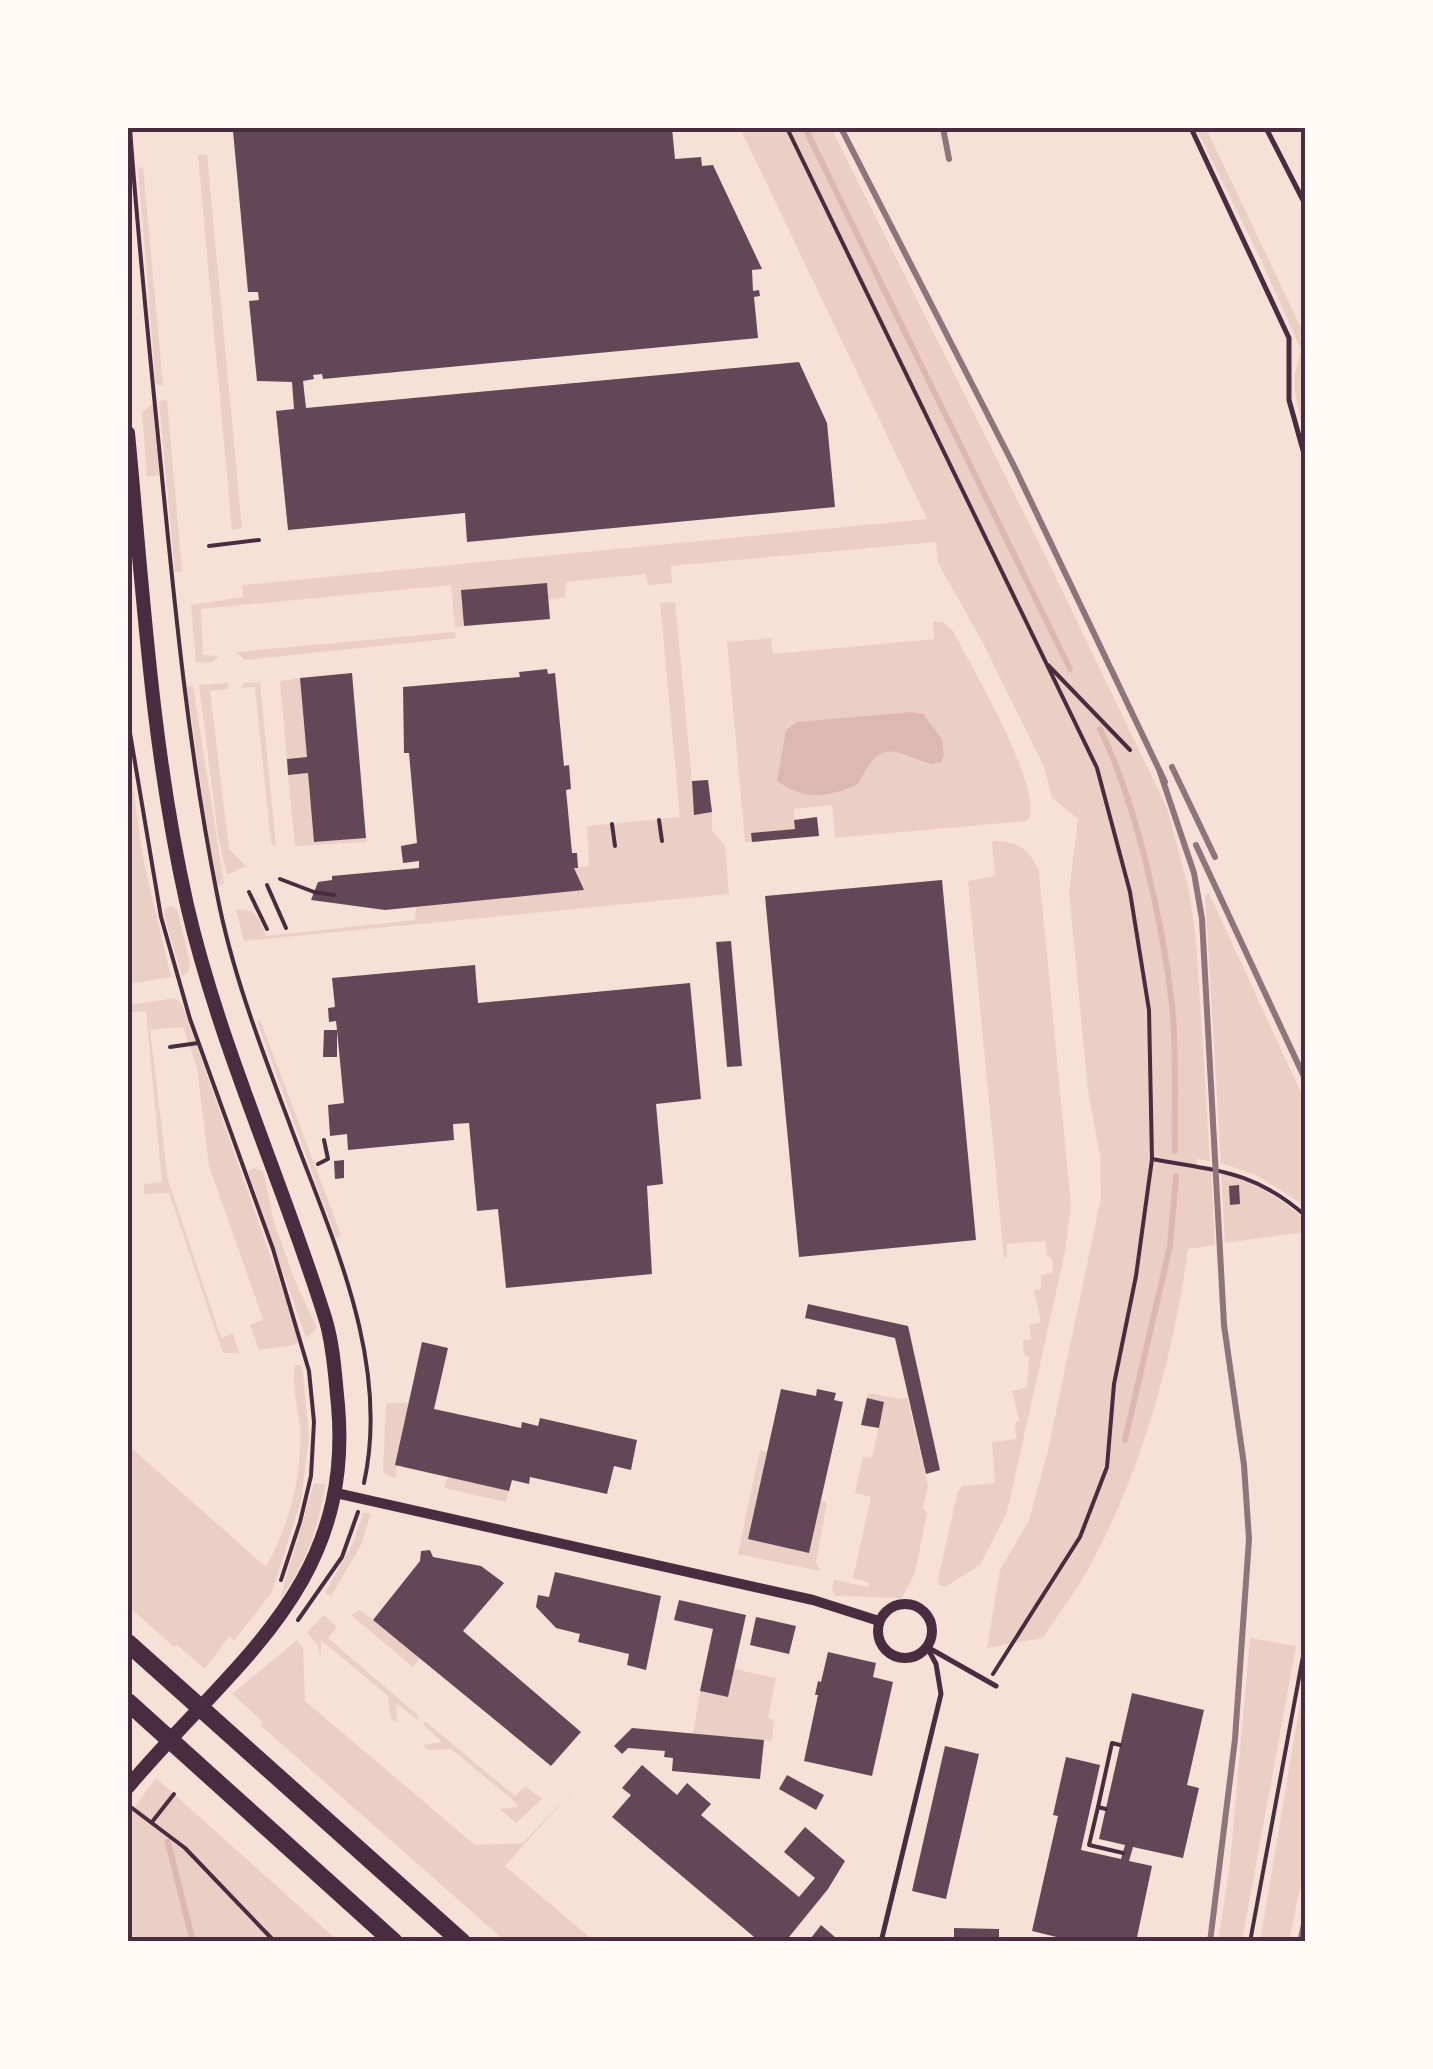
<svg xmlns="http://www.w3.org/2000/svg" width="1433" height="2069" font-family="'PT Sans',sans-serif">
	<style>
		.green { fill: #ebcfc5 }
		.water { fill: #dcb8b0 }
		.lines { fill: none; stroke-linecap: round; stroke-linejoin: round }
		.stream { stroke: #dcb8b0; stroke-width: 6 }
		.building { fill: #644757 }
		.path { stroke: #4a2c40; stroke-width: 4 }
		.service { stroke: #4a2c40; stroke-width: 5 }
		.minor { stroke: #4a2c40; stroke-width: 10 }
		.secondary { stroke: #4a2c40; stroke-width: 14 }
		.motorway { stroke: #4a2c40; stroke-width: 18 }
		.rail { stroke: #8f747c; stroke-width: 6 }
		.neatline { fill: none; stroke: #4a2c40; stroke-width: 4 }
	</style>
	<rect width="100%" height="100%" fill="#f7e1d7"/>
	<g class="green">
		<path d="M740,128h91l216,431 120,249 22,82 7,48 14,223 -13,-2 -1,9 15,2 4,75 -27,4c-15,110 -47,226 -102,324 -13,22 -29,43 -43,65l-56,10 13,-78 29,-50 19,-70 53,-252 -1,-43 -12,-64 -19,-199 9,-73 -26,-21 -8,-31 -61,-124 -45,-80 -2,-21 -265,24 1,17 -24,2 -2,-11 -80,8 -1,16 -16,1 -2,-16 -85,7 2,36 -9,1 -4,-42 -250,24 2,46 15,1 -5,6 -17,1 -5,-58 52,-8v-12l684,-66z"/>
		<polygon points="1196,128 1206,128 1305,336 1305,440 1295,393 1295,373 1301,350 1261,260"/>
		<polygon points="198,155 207,155 242,528 232,530"/>
		<polygon points="143,167 163,385 156,385 138,168"/>
		<polygon points="167,400 182,571 175,572 159,401"/>
		<polygon points="153,404 159,475 147,477 142,412"/>
		<path d="M675,602l17,179 20,31v18l13,16 4,48 -485,47 -8,-31c20,-3 23,8 30,26l149,-16 1,-14 167,-16 -9,-22 15,-2 -2,-40 93,-9 -20,-214z"/>
		<path d="M933,621l10,1 10,9c20,39 85,147 77,186l-4,4 -191,17 -3,-33 -38,4 1,20 -43,4v9h-7l-18,-200 44,-4 2,16 161,-15z"/>
		<polygon points="455,632 456,638 245,660 236,652"/>
		<polygon points="300,678 307,757 287,759 280,681"/>
		<polygon points="260,682 276,847 271,843 255,687 241,688 244,683"/>
		<polygon points="228,683 228,689 210,691 229,849 246,866 227,875 218,835 199,685"/>
		<polygon points="193,686 224,884 218,886 208,836 187,687"/>
		<polygon points="128,751 143,858 171,977 128,984"/>
		<polygon points="308,773 315,842 366,838 367,842 295,846 288,775"/>
		<path d="M992,841c24,-1 39,9 47,31l32,334 -6,46 -58,260 -27,53 -35,22 -6,-2 -1,-6 20,-88 4,-5 33,-3 -3,-41 24,-3 -1,-16 4,-3 -7,-29 15,-4 2,-30 -5,-2 -1,-15 8,-1 -2,-14 12,-3 -7,-32 7,-1v-14l12,-3 -1,-14 -5,-2 -2,-15 -38,3v13l-3,1 -36,-377 27,-5z"/>
		<polygon points="1209,893 1305,1101 1305,1206 1256,1175 1221,1163 1205,895"/>
		<polygon points="171,906 177,909 190,963 188,973 182,976 164,915 164,910"/>
		<polygon points="175,998 182,1004 288,1306 299,1342 294,1345 259,1350 250,1325 263,1319 209,1166 197,1068 183,1027 150,1030 168,1180 221,1338 233,1333 239,1353 223,1353 169,1193 144,1194 144,1184 162,1182 146,1011 129,1012 129,1005"/>
		<polygon points="260,1020 341,1235 336,1238 257,1021"/>
		<polygon points="254,1168 263,1171 274,1222 295,1281 317,1328 306,1338 248,1171"/>
		<path d="M1221,1172c32,8 58,27 84,47v13l-80,11z"/>
		<path d="M295,1365h6l2,8 6,64 -8,64 -29,91 -38,49 -5,-5 -24,33 -28,-24 -3,2 -46,-41v-161l138,122c23,-42 36,-90 34,-139 -2,-20 -9,-44 -5,-63z"/>
		<polygon points="868,1393 900,1399 907,1397 928,1486 923,1508 927,1513 915,1573 902,1598 835,1596 832,1590 834,1580 868,1587 869,1583 853,1578 871,1497 855,1493 863,1457 872,1458 884,1402 867,1398"/>
		<polygon points="386,1403 409,1403 395,1478 383,1473"/>
		<polygon points="760,1450 767,1452 749,1539 809,1553 821,1500 827,1503 816,1562 820,1571 738,1554"/>
		<polygon points="448,1477 509,1491 506,1502 444,1488"/>
		<path d="M314,1483l11,1c-5,41 -20,82 -45,115z"/>
		<polygon points="363,1513 371,1513 361,1545 331,1596 325,1593 354,1541"/>
		<polygon points="360,1610 420,1658 413,1667 351,1615"/>
		<polygon points="324,1615 337,1627 328,1638 419,1716 417,1720 396,1703 397,1723 391,1719 388,1696 321,1640 321,1658 317,1644 307,1632"/>
		<polygon points="1250,1638 1296,1646 1242,1941 1218,1941 1230,1864"/>
		<polygon points="297,1640 303,1648 305,1701 475,1845 523,1843 576,1787 505,1866 594,1941 505,1941 260,1725 263,1722 232,1694"/>
		<polygon points="734,1669 776,1678 768,1718 774,1720 772,1741 693,1734 700,1691 727,1697"/>
		<polygon points="1305,1675 1305,1864 1289,1941 1260,1941"/>
		<polygon points="425,1721 515,1796 525,1786 542,1799 516,1823 500,1809 518,1807 513,1800 451,1749 428,1750 423,1745 442,1742 423,1725"/>
		<polygon points="156,1778 338,1941 128,1941 128,1816"/>
	</g>
	<path class="water" d="M913,712l10,2 19,25 2,17 -3,6 -10,2c-40,-13 -50,-27 -73,20 -32,14 -51,17 -81,-3l9,-51 11,-8z"/>
	<g class="lines">
		<g class="stream">
			<polyline points="805,128 1070,669"/>
			<path d="M1100,729c36,73 63,194 72,276 5,48 2,98 3,146"/>
			<polyline points="1125,1440 1170,1246 1176,1176"/>
			<polyline points="168,1842 193,1942"/>
		</g>
	</g>
	<g class="building">
		<polygon points="251,128 672,128 675,159 701,157 702,166 713,165 762,269 752,270 753,291 759,290 760,296 754,297 758,338 323,379 322,374 313,375 314,379 303,381 306,408 799,362 827,423 835,507 467,542 465,513 288,530 276,411 294,409 292,382 257,381 249,301 259,300 258,292 248,292 233,131"/>
		<polygon points="547,583 550,619 464,626 461,590"/>
		<polygon points="547,669 548,674 555,673 564,766 569,765 571,789 566,790 572,853 577,853 578,868 574,868 584,890 385,910 311,900 318,882 332,880 332,876 419,868 419,861 403,863 401,846 417,843 409,753 404,753 403,687 520,677 519,672"/>
		<polygon points="352,673 366,838 314,842 308,773 288,775 287,759 307,757 300,678"/>
		<polygon points="708,780 712,812 694,815 692,781"/>
		<polygon points="817,817 819,836 752,842 751,833 795,829 794,820"/>
		<polygon points="942,880 976,1240 799,1257 765,896"/>
		<polygon points="731,941 742,1066 727,1067 716,942"/>
		<polygon points="475,965 478,1003 690,983 701,1099 656,1104 663,1184 647,1186 652,1274 506,1288 498,1209 477,1211 469,1123 453,1124 454,1140 348,1150 347,1134 330,1136 328,1105 344,1103 337,1030 337,1057 323,1057 324,1030 337,1030 336,1021 329,1022 328,1008 335,1007 332,978"/>
		<polygon points="344,1160 344,1178 335,1179 334,1161"/>
		<polygon points="1239,1185 1240,1204 1230,1205 1229,1186"/>
		<polygon points="808,1304 908,1326 940,1470 926,1474 895,1338 805,1318"/>
		<polygon points="422,1342 448,1348 434,1409 521,1428 522,1422 538,1426 540,1418 637,1440 631,1470 614,1466 607,1494 530,1477 529,1484 512,1480 509,1491 395,1465"/>
		<polygon points="781,1389 816,1396 817,1389 836,1393 834,1400 843,1402 809,1553 748,1539"/>
		<polygon points="867,1398 884,1402 879,1428 861,1425"/>
		<polygon points="430,1550 433,1557 481,1566 504,1583 463,1631 581,1732 551,1766 373,1620 420,1561 421,1551"/>
		<polygon points="555,1572 661,1596 646,1670 627,1665 629,1654 578,1642 580,1634 556,1628 536,1607 538,1595 549,1597"/>
		<polygon points="679,1600 746,1615 728,1697 700,1691 713,1629 674,1620"/>
		<polygon points="756,1617 796,1626 789,1654 750,1645"/>
		<polygon points="828,1652 876,1663 873,1677 893,1682 872,1776 804,1761 818,1695 815,1695 818,1681 821,1682"/>
		<polygon points="1132,1693 1204,1710 1187,1785 1199,1788 1183,1858 1133,1847 1129,1861 1152,1866 1136,1942 1077,1942 1032,1931 1058,1816 1053,1815 1066,1757 1100,1765 1081,1850 1121,1859 1125,1845 1099,1839"/>
		<polygon points="632,1728 764,1740 760,1779 672,1771 673,1758 664,1757 665,1751 628,1748 622,1754 614,1746"/>
		<polygon points="945,1746 979,1754 946,1899 912,1891"/>
		<polygon points="642,1765 677,1795 687,1783 711,1804 701,1815 799,1897 815,1878 784,1852 805,1827 845,1861 828,1889 785,1942 760,1942 612,1817 631,1795 622,1788"/>
		<polygon points="787,1775 824,1795 816,1810 779,1789"/>
		<polygon points="821,1925 836,1938 833,1942 808,1942"/>
		<polygon points="954,1928 999,1929 999,1942 954,1942"/>
	</g>
	<g class="lines">
		<g class="path">
			<path d="M130,128c8,113 20,226 31,339 14,143 28,286 56,427 15,79 45,156 73,231 41,112 101,235 74,358"/>
			<polyline points="787,128 1097,768 1130,892 1149,1010 1152,1159 1136,1276 1114,1384 1107,1467 1080,1537 993,1674"/>
			<polyline points="209,546 259,540"/>
			<polyline points="1048,665 1130,750"/>
			<polyline points="128,721 161,917 190,1019 273,1249 309,1371 314,1422 311,1476 300,1522 281,1580"/>
			<polyline points="659,820 662,841"/>
			<polyline points="612,824 615,846"/>
			<polyline points="280,879 314,892 334,895"/>
			<polyline points="267,885 286,928"/>
			<polyline points="249,892 267,929"/>
			<polyline points="170,1047 198,1043"/>
			<path d="M1152,1159c65,12 101,11 154,57"/>
			<polyline points="318,1164 328,1159 324,1140"/>
			<polyline points="298,1620 342,1557 358,1512"/>
			<polyline points="128,1805 185,1848 275,1942"/>
			<polyline points="1098,1807 1112,1743 1120,1745"/>
			<polyline points="1106,1809 1098,1807 1089,1845 1123,1853"/>
			<polyline points="152,1822 174,1794"/>
			<polyline points="1250,1942 1306,1640"/>
		</g>
		<g class="service">
			<polyline points="1191,128 1289,338 1289,400 1306,461"/>
			<polyline points="1266,128 1306,206"/>
			<polyline points="929,1648 996,1686"/>
			<polyline points="881,1942 941,1694 936,1664 927,1647"/>
		</g>
		<g class="minor">
			<polyline points="336,1493 813,1600 879,1621"/>
			<circle cx="905" cy="1631" r="27"/>
		</g>
		<path class="secondary" d="M128,433c15,158 24,317 59,472 33,143 96,277 139,416 8,28 9,56 12,84 16,182 -105,257 -210,382"/>
		<g class="motorway">
			<polyline points="128,1643 462,1942"/>
			<polyline points="128,1702 394,1942"/>
		</g>
		<g class="rail">
			<polyline points="841,128 1014,466 1165,782"/>
			<polyline points="943,128 949,159"/>
			<polyline points="1172,767 1215,857"/>
			<polyline points="1160,772 1194,873 1202,919 1224,1325 1244,1465 1249,1539 1235,1739 1210,1942"/>
			<polyline points="1196,845 1306,1081"/>
			<polyline points="1300,1942 1306,1916"/>
		</g>
	</g>
	<rect width="1433" height="2069" fill="none" stroke="#fffaf5" stroke-width="260"/>
	<rect x="130" y="130" width="1173" height="1809" class="neatline"/>
</svg>
